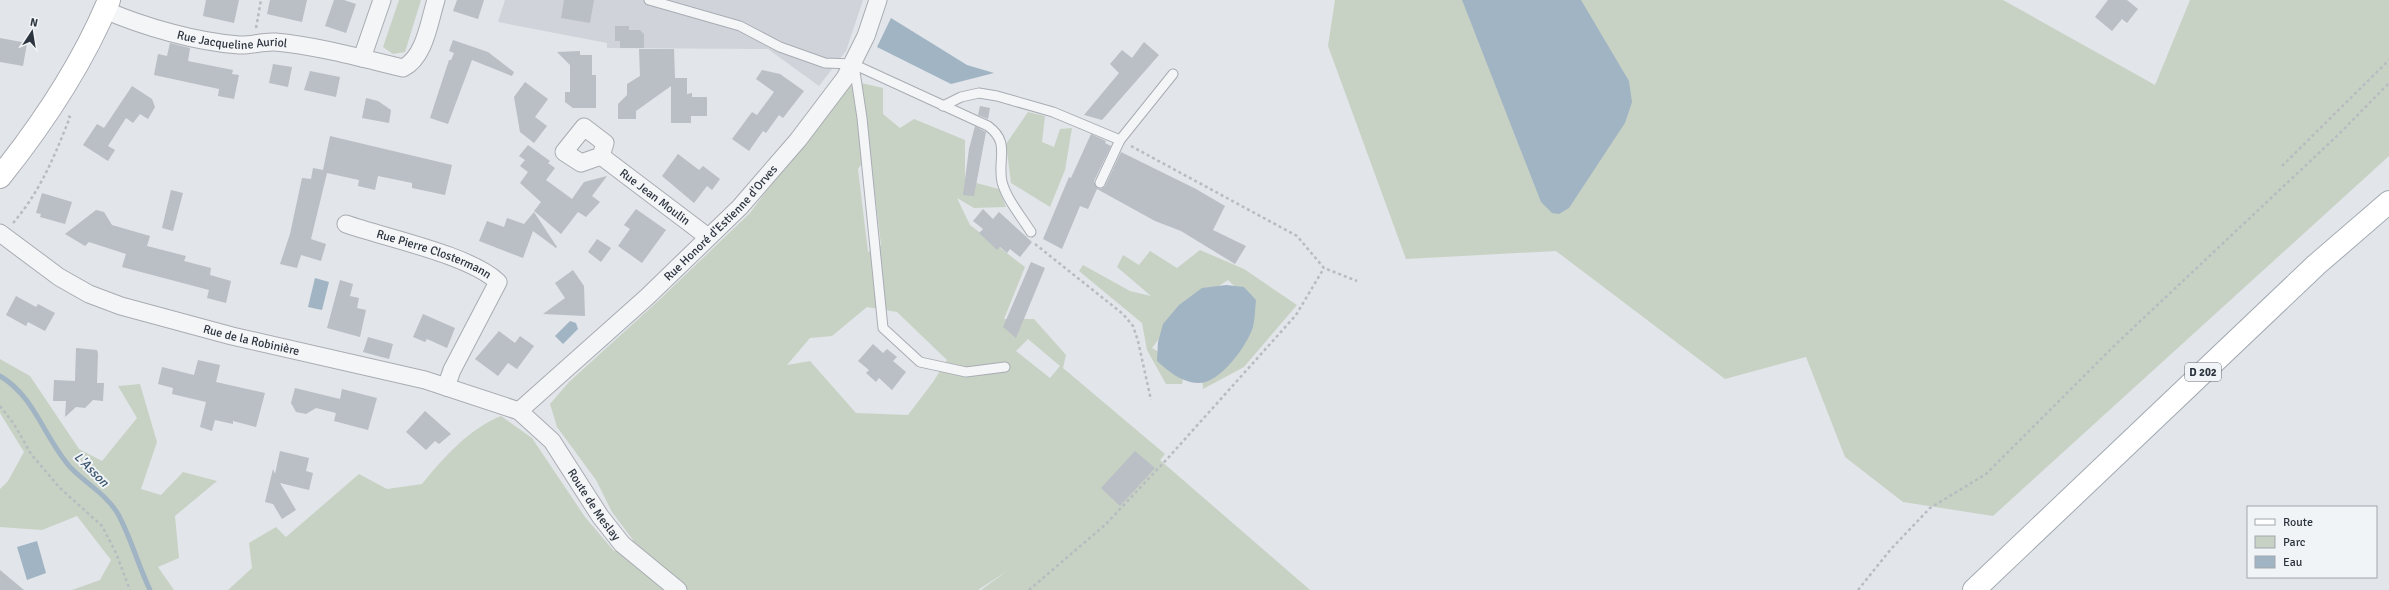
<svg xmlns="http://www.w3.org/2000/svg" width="2389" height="590" font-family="Signika,sans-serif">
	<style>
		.built { fill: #d0d4da }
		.green { fill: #c8d2c4; fill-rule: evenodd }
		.water { fill: #a1b4c4 }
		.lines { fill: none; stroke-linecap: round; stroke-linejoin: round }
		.stream { stroke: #a1b4c4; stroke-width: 5 }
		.building { fill: #babec5 }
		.lane-casing { stroke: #a8acb3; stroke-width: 11 }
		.street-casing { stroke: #a8acb3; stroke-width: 19 }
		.secondary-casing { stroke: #a8acb3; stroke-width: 24 }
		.primary-casing { stroke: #a3aab3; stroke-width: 24 }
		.path { stroke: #b8bbc0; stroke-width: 2.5; stroke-dasharray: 3 3; stroke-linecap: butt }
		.lane { stroke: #f4f5f7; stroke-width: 9 }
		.street { stroke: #f4f5f7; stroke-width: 17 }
		.secondary { stroke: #fff; stroke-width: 22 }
		.primary { stroke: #fff; stroke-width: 22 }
		.labels { text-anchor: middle; stroke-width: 4; stroke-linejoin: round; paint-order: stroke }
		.shield { fill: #f1f4f6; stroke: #676e76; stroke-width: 1 }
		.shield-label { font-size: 11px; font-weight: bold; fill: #2c343f }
		.street-label { font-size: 12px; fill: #2c343f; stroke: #f1f4f6 }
		.water-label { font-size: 13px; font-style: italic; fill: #3b546e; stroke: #f1f4f6 }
	</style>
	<rect width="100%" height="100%" fill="#e2e5e9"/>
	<polygon class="built" points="505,0 863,0 846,51 819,86 768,49 607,48 607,43 498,22"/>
	<g class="green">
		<polygon points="399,0 421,0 405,52 393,54 383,47"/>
		<polygon points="1335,0 2003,0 2155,85 2190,0 2389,0 2389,156 1993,516 1903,502 1845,457 1806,357 1725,379 1556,251 1406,259 1328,46"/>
		<path d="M848,80l35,8v26l17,14 14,-9 51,21v40l34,9 7,18 -32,1 -17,-10 13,27 55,42 -21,52h30l32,36 -3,13 102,86 -5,6 150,130h-329l26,-19 -29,19h-750l24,-22 -3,-25 27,-16 10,10 73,-63 28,15 35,-5c22,-27 47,-55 79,-68l31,22 53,79 29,34 19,-11 -21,-28 -16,-32 -39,-53 -7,-23 19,-22 89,-81 92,-88zM870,152l11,93 -13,7 -10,-83zM867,307l30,5 50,48 -14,22 -25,33 -52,-2 -46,-52 -23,4 23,-27 22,-2zM1028,339l32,27 -10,12 -34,-27z"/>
		<polygon points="1028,112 1045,116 1042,142 1054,147 1060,129 1072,128 1065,170 1050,207 1011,183 1006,144"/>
		<polygon points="1200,250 1244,269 1297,305 1244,367 1203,389 1202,371 1253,304 1228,280 1179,312 1152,348 1164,355 1186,363 1182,384 1166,384 1147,350 1142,323 1079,271 1083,265 1130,291 1151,296 1117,267 1123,255 1139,265 1150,251 1177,268"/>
		<polygon points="0,359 30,376 79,449 102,461 137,418 118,386 140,384 157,442 141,489 161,495 183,472 217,481 175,516 179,558 158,567 174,590 72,590 100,580 111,560 77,516 42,530 0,527 0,489 8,481 24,452 0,413"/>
	</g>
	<g class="water">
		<polygon points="1462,0 1581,0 1629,81 1632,102 1625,123 1569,208 1559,214 1552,213 1541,202"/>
		<polygon points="891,18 967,65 994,73 951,84 877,47"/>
		<polygon points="315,278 329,282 322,310 308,307"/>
		<path d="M1226,285l18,2 12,13c-1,9 -1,19 -3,27 -6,19 -34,58 -56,56 -16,-1 -29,-12 -40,-22l1,-19 5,-18 16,-19 23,-17z"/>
		<polygon points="570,321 576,323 578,329 563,344 555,336"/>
		<polygon points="37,541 46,573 27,580 17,547"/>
	</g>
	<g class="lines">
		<path class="stream" d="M0,376c35,20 46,66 72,93 16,16 34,25 46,45 13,24 20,51 32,76"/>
	</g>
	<g class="building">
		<polygon points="206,0 239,0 234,23 203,16"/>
		<polygon points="270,0 307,0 302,22 267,14"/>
		<polygon points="334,0 344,0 356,4 346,33 325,26"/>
		<polygon points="457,0 484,0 478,19 453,11"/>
		<polygon points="564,0 594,0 590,23 561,18"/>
		<polygon points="2108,0 2127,0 2138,9 2127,23 2122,19 2112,31 2095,17"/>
		<polygon points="615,26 629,26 629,30 640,30 644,34 644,48 620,48 620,41 615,41"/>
		<polygon points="0,38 27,43 23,66 0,62"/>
		<polygon points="453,40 488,52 514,72 512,76 472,60 448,124 430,118 449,60 451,60 454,53 449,51"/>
		<polygon points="1144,42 1159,55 1102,120 1084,115 1119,73 1110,64 1122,50 1132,58"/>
		<polygon points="170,43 190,48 188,61 233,70 232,74 239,75 234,99 218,96 219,89 154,75 158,54 167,56"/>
		<polygon points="639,49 674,49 675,78 687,78 687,94 692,93 692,97 707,97 707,116 691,116 691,123 671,123 671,86 636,111 636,119 618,119 618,104 627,95 627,84 640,76"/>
		<polygon points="580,51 580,55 592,55 592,75 596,75 596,108 573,108 565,102 565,92 570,92 570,65 557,52"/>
		<polygon points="273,64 292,67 288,87 269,83"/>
		<polygon points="762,70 780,74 804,91 783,118 779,115 766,133 763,131 749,151 732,139 752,112 757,115 774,92 756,79"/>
		<polygon points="310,71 340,77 336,97 304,90"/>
		<polygon points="525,82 548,99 535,117 547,126 534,143 520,132 514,97"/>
		<polygon points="132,86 152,99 155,107 148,119 140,114 133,123 126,118 108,146 115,150 108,161 83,145 97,124 104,128"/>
		<polygon points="366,98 378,101 391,110 389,123 362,118"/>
		<polygon points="980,106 990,108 988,119 978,115"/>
		<polygon points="975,126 986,132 974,196 963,195 969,149"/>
		<polygon points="1091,134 1106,141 1105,143 1111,146 1094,181 1097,188 1101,189 1105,186 1121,152 1196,189 1225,206 1213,230 1246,246 1235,264 1181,231 1155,221 1097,189 1088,209 1080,206 1062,249 1043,239 1069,177 1071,178"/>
		<polygon points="330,136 452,165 445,195 412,188 412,183 378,176 375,190 358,186 359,180 327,173 311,239 326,244 321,261 301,255 297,268 280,264 290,234 302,178 311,179 313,168 323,170"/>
		<polygon points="528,145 550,161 548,163 555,168 546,180 572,199 584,182 607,176 592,196 600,202 586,217 578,212 561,234 534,211 541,202 520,183 528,172 520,166 525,160 519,156"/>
		<polygon points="678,154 699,170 703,166 720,179 712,190 707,186 694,203 662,176"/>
		<polygon points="171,190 183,193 173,231 162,228"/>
		<polygon points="42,193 72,202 65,224 40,217 41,214 36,213"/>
		<polygon points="636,209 666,230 642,263 618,246 630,229 624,225"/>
		<polygon points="983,209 993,219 999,212 1032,242 1020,257 1010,249 1007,253 1000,247 997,250 979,233 983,229 973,221"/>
		<polygon points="96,210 104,212 112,225 150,236 147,246 186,256 184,261 211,268 210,275 231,281 226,303 207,298 209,290 122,267 126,254 89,242 85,246 65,234"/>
		<polygon points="534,212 557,247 556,248 533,231 523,258 479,241 487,221 504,227 507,218 524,224"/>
		<polygon points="597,239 611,248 601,262 588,252"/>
		<polygon points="1031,262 1045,268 1016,338 1003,327"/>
		<polygon points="573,270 584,286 585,316 543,314 565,298 555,283"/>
		<polygon points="340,280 353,284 350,296 359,298 357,308 366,310 360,337 327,328"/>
		<polygon points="16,296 36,307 38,304 55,313 45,331 28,322 26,326 6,315"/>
		<polygon points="423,314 455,328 447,348 427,339 425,342 413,337"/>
		<polygon points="499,331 515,343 520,336 534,346 517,369 508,363 498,376 475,359"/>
		<polygon points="368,337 393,344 389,359 363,352"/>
		<polygon points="873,344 883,353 887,349 897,357 893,361 906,372 892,390 879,378 876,382 866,373 869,370 858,361"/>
		<polygon points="76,348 97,350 98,354 97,383 104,383 103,401 93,400 85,408 76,407 65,417 66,401 53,401 54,380 75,381"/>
		<polygon points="198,360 220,365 216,382 265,393 256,427 233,421 233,424 215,420 212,431 200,427 206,402 172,394 173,388 158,384 162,367 194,375"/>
		<polygon points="295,388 340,399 342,389 377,398 368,430 334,421 336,413 316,408 306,414 296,412 291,403"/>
		<polygon points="425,411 451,434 439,444 435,441 426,450 406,432"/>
		<polygon points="280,451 309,458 306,471 313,473 309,490 280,483 296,510 282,519 273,504 265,502 273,469 275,474"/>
		<polygon points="1135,451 1155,468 1120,506 1101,488"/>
		<polygon points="0,570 24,590 0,590"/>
	</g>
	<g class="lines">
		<g class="lane-casing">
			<g id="lane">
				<path d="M649,0l91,26 40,21 45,16 28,1 135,62c23,17 9,32 14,56 5,18 19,34 29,50"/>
				<polyline points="854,65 862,118 883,328 920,362 966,372 1005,367"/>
				<polyline points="943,106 961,97 979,93 997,96 1053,112 1120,140 1173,74"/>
				<polyline points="1100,183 1120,140"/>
			</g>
		</g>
		<g class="street-casing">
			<g id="street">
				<path id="s1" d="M105,10c39,17 92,32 134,35 11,1 24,-4 36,-3 43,4 86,16 128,26 22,-11 26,-46 33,-68"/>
				<polyline points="362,58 382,0"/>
				<path id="s2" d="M601,156l-20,7 -17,-11 20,-25 21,16 -4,13 107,81"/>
				<path id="s3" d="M346,224c40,14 124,31 152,58l-46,88 -6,17"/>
				<path id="s4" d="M0,233l59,44 30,17 32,12 111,30 193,44 94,31 33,30 48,75 22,28 56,46"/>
				<path id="s5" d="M519,411l128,-114 93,-90 58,-67 47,-62 21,-42 12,-36"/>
			</g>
		</g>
		<g class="secondary-casing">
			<path id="secondary" d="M0,177c44,-55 82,-112 109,-177"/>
		</g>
		<g class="primary-casing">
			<polyline id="primary" points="1974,590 2316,265 2389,202"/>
		</g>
		<g class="path">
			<polyline points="256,28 261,0"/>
			<polyline points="1131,146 1297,236 1324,268 1357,281"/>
			<polyline points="2282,166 2389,60"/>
			<path d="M13,223c27,-31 42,-68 57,-106l-2,-1"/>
			<polyline points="1035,244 1123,314 1133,326 1138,341 1151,400"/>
			<polyline points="0,406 14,424 31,454 60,488 102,526 116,553 130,590"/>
			<polyline points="1029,590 1106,524 1168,458 1296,315 1324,268"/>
			<polyline points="1858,590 1891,549 1930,508 1986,474 2116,344 2339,134 2389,83"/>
		</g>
		<use href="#lane" class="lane"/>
		<use href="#street" class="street"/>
		<use href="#secondary" class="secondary"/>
		<use href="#primary" class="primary"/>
	</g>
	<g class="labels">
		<rect class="shield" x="2185" y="363" width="36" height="18" rx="3"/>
		<g class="shield-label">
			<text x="2203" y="376">D 202</text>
		</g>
		<g class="street-label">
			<text dy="4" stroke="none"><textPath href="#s1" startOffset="132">Rue Jacqueline Auriol</textPath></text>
			<text dy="4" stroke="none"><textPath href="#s2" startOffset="181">Rue Jean Moulin</textPath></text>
			<text dy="4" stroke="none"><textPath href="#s5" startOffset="276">Rue Honoré d'Estienne d'Orves</textPath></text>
			<text dy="4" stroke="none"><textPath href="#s3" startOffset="93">Rue Pierre Clostermann</textPath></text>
			<text dy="4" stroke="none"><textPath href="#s4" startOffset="277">Rue de la Robinière</textPath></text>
			<text dy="4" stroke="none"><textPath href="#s4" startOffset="675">Route de Meslay</textPath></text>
		</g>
		<g class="water-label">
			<text transform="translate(92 469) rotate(45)" y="5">L'Asson</text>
		</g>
	</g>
	<rect x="2247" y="506" width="130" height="72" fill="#f1f4f6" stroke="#a2a7ad"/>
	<rect x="2255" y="519" width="20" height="6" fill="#ffffff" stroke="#a2a7ad"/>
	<text x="2283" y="526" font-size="12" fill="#2c343f">Route</text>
	<rect x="2255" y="536" width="20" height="12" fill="#c8d2c4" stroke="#a2a7ad"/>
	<text x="2283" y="546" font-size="12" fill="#2c343f">Parc</text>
	<rect x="2255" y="556" width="20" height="12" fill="#a1b4c4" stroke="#a2a7ad"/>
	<text x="2283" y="566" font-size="12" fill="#2c343f">Eau</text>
	<g transform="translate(32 32) rotate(12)" stroke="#f1f4f6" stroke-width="3" paint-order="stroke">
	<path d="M0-3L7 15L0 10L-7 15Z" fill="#2c343f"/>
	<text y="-6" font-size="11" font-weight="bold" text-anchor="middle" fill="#2c343f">N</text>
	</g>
</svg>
